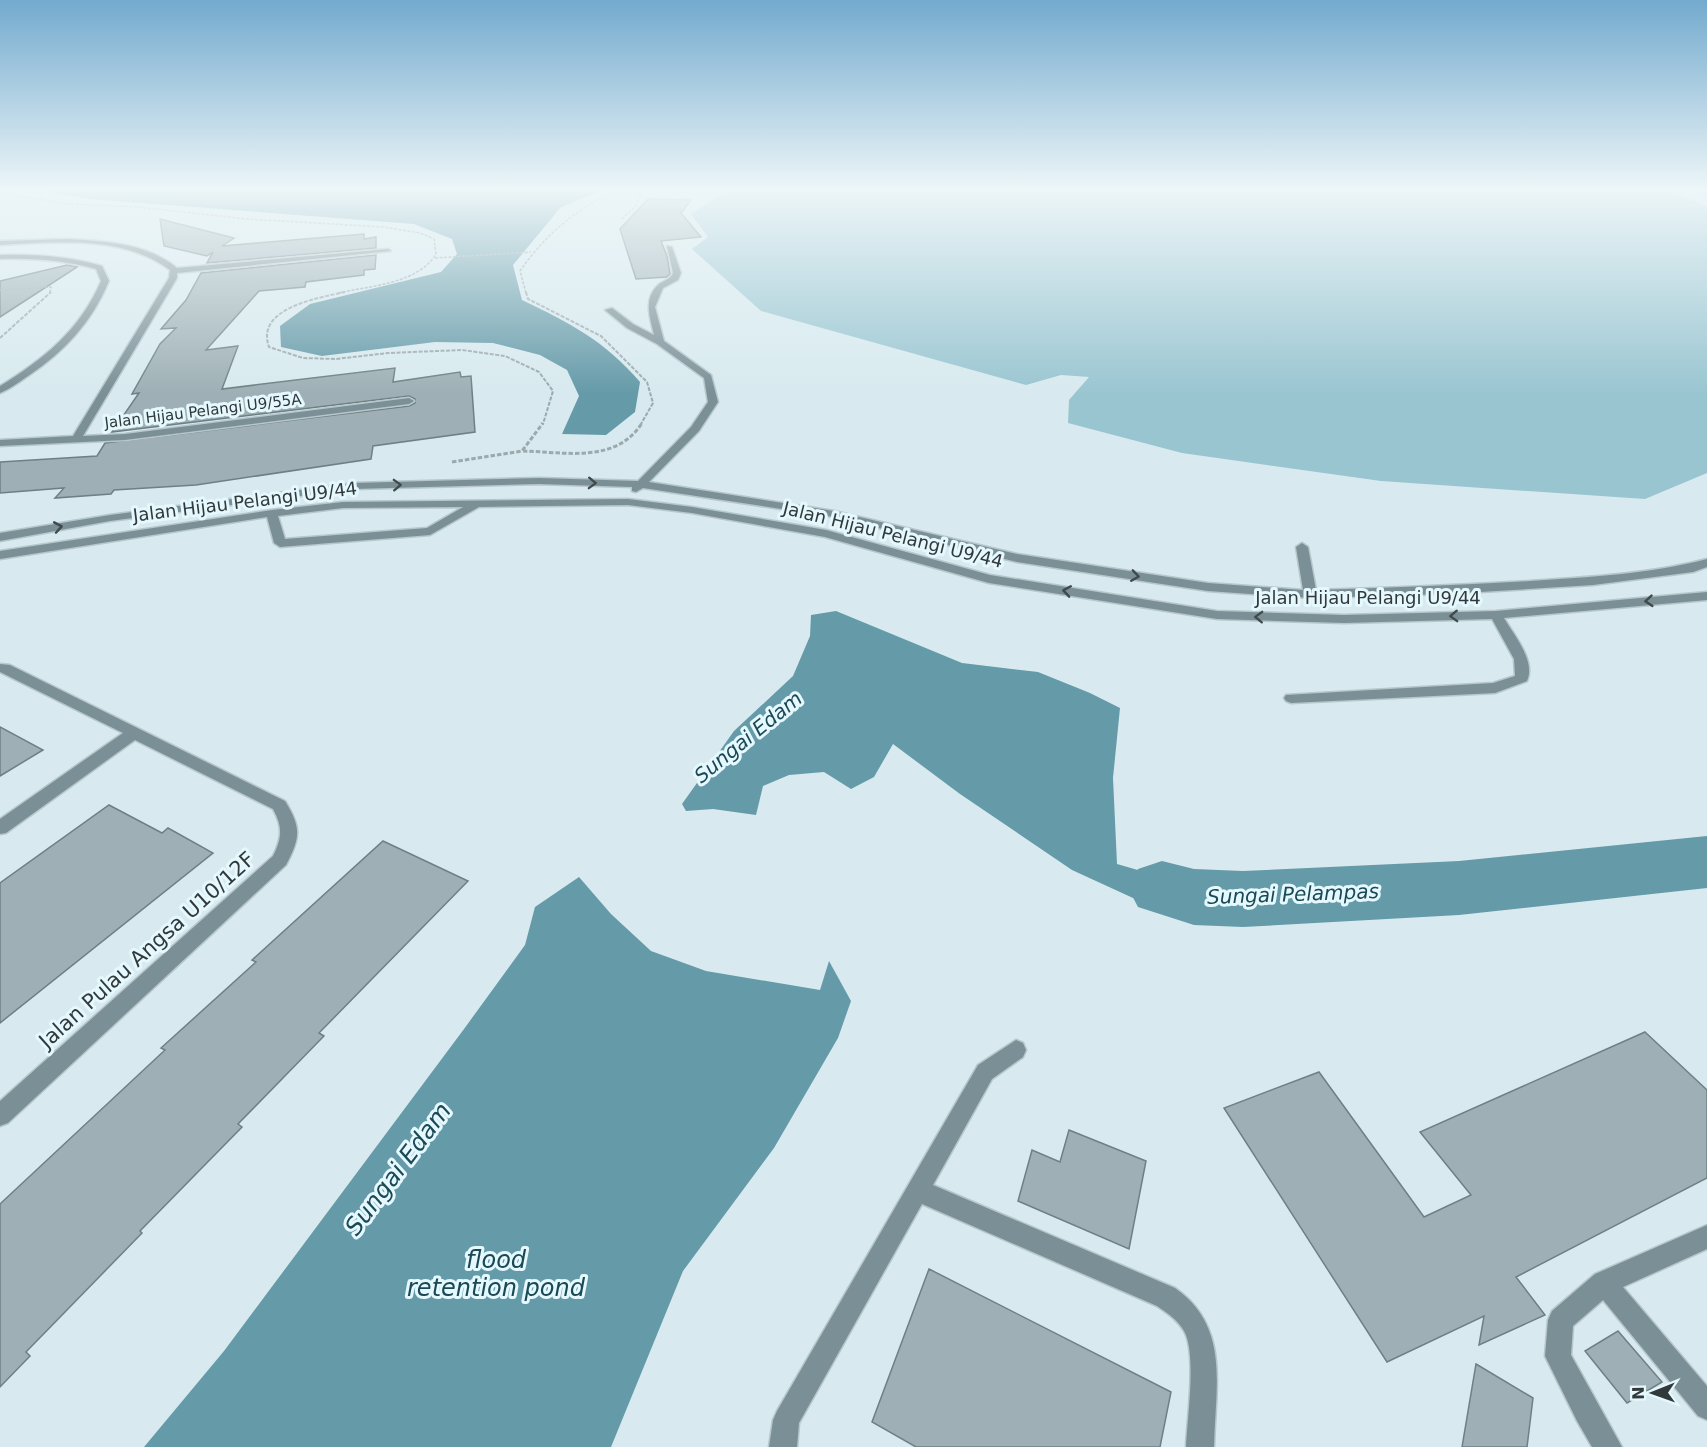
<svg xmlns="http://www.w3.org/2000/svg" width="1707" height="1447" font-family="'DejaVu Sans',sans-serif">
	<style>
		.green { fill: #99c5d1 }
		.water { fill: #659aa8 }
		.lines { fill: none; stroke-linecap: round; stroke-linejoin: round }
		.river { fill: #659aa8; fill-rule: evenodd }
		.building { fill: #9eb0b5; stroke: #6f8084; stroke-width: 1.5 }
		.minor-casing { stroke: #b7c7cb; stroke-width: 3 }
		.path-far2 { stroke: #9caaae; stroke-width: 1.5; stroke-dasharray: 3 1.5; stroke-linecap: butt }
		.path-far1 { stroke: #9caaae; stroke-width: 2; stroke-dasharray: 4 1.5; stroke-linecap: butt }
		.path { stroke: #9caaae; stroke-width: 3; stroke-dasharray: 4.5 2; stroke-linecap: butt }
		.minor { fill: #7a9096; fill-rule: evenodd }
		.oneway { stroke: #404a4d }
		.labels { text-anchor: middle; stroke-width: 6; stroke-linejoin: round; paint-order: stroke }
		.far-street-label { font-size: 15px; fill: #32393b; stroke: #e5f8fd }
		.street-label { font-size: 18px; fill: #32393b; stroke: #e5f8fd }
		.water-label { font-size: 20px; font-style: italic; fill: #1a4955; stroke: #e5f8fd }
		.near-street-label { font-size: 21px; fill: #32393b; stroke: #e5f8fd }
		.near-water-label { font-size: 24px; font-style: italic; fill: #1a4955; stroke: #e5f8fd }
	</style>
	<rect width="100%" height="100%" fill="#d8eaef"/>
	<polygon class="green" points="726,191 1669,191 1707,206 1707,473 1645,499 1381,481 1182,453 1068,423 1069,400 1089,377 1061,375 1026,385 761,311 692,249 708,237 691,214"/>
	<g class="water">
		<path d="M41,191h560l-40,16 -48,58 9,35c48,23 83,41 118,82l-5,30 -29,23 -44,-1 17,-38 -12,-26 -27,-15 -47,-12 -58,-1 -113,14 -41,-9 -1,-21 30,-22 131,-32 16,-18 -5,-15 -38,-15 -324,-25z"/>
		<polygon points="836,611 962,663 1038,672 1090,693 1120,708 1113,778 1117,864 1162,877 1235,889 1248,914 1133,898 1072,870 960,794 893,744 874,777 851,789 824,772 789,775 763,786 756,815 713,809 686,811 682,804 734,731 793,676 810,636 811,615"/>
		<polygon points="579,877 611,914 651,951 706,971 820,990 829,961 851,1001 838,1038 774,1148 683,1271 611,1447 144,1447 224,1351 464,1029 525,945 535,907"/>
	</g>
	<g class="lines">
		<polygon class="river" points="1707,836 1707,888 1459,915 1243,927 1194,925 1138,907 1128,888 1138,869 1162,861 1194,869 1243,871 1459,861"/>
	</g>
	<g class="building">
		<polygon points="648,199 691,200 681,213 701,237 661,241 667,256 670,274 667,277 636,279 620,229"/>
		<polygon points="160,219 234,238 222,246 364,234 364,239 376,237 376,248 207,263 213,252 207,256 164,246"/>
		<polygon points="376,255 375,269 364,270 364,275 306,282 305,287 259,291 206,350 238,346 222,389 395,368 393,382 460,372 461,377 471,376 475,432 373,446 371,459 196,485 114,490 111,494 55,498 64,488 0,493 0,462 97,456 105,443 409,406 415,403 415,399 409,396 112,432 139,393 132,394 160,344 176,328 161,329 186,300 201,273"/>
		<polygon points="67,265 77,267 0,317 0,281"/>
		<polygon points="0,727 43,750 0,776"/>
		<polygon points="109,805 162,833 168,828 213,853 0,1023 0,883"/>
		<polygon points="383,841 468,881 319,1033 324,1036 238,1124 242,1127 140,1231 142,1233 26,1352 30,1356 0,1387 0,1204 165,1050 161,1048 256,962 252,960"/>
		<polygon points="1645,1032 1707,1090 1707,1178 1516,1277 1545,1315 1479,1345 1484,1316 1387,1362 1224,1108 1319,1072 1424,1217 1471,1195 1420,1132"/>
		<polygon points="1069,1130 1146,1161 1129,1249 1018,1201 1032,1150 1060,1162"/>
		<polygon points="929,1269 1171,1392 1160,1447 916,1447 872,1422"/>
		<polygon points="1618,1331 1662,1382 1627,1403 1585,1351"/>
		<polygon points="1476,1364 1533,1398 1527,1447 1462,1447"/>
	</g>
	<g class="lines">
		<g class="minor-casing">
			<g id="minor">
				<polygon points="1698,191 1707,191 1707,195"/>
				<path d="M67,239c38,2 80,4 110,29l211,-19 3,2 -214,22v5l-94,158 42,-2 284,-36 5,3 -5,3 -284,36 -125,6v-6l73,-4 96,-158 1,-8c-47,-35 -114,-28 -170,-25v-4z"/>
				<path d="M667,246l5,1 9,26 -3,7 -15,8 -8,19 9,34 47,34 7,27 -19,29 -50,51 185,29 183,43 191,29 95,7 -7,-43 6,-4 6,4 8,43c71,-2 143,-5 214,-9 59,-4 120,-7 177,-22v8l-14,5 -100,13 -146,9 -137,4 -102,-7 -191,-29 -183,-45 -191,-29 -7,4 -4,-1v-4l-93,-3 -185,5 -244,32 -110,20v-8l110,-18 244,-32 185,-5 99,3 53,-54 17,-25 -4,-24 -47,-34 -30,-16 -22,-18 7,-2 21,16 21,11c-4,-17 -11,-36 4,-50 6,-5 12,-5 15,-12z"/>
				<path d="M0,255c35,-1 68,1 102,11l7,15c-17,41 -44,70 -81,95 -9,6 -18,13 -28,17v-7c44,-27 80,-56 101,-105l-5,-12c-32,-9 -63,-11 -96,-10z"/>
				<path d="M628,499l64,8 134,23 164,45 227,36 127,4 152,-4 211,-19v8l-203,18c10,17 32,43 23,63l-32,12 -204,10 -5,-2 -2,-3 2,-3 207,-12 22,-7 -1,-17 -22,-40 -148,4 -127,-4 -228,-36 -164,-46 -133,-24 -64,-8 -149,2 -49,28 -150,12 -6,-4 -7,-26 -267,42v-8l272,-41 71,-8zM463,507l-36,21 -142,11 -7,-23 65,-8z"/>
				<path d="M0,664l10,1 275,136c16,26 16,36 1,64l-278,258 -8,3v-25l273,-245c9,-18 10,-29 0,-47l-138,-69 -129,93 -6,1v-15l123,-86 -123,-61z"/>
				<path d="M1016,1040l7,3 3,7 -3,7 -31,22 -59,106 242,103c56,39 40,100 39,159h-28c1,-27 11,-94 -2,-116 -6,-11 -17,-18 -27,-25l-235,-102 -123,219 -2,24h-28l4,-27 4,-9 201,-346z"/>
				<polygon points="1707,1225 1707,1249 1623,1287 1707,1386 1707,1420 1698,1416 1603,1300 1573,1326 1571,1355 1622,1447 1592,1447 1577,1421 1545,1356 1548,1320 1552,1311 1595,1274"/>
			</g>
		</g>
		<g class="path-far2">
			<path d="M0,193l68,11 69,3 110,12 137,8 36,6 14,6 2,15c-18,30 -67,32 -98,39"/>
			<polyline points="622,219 635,207 640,196 638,191"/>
			<polyline points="435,258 531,252"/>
			<polyline points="0,290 51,287 50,293"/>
			<path d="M526,293l-6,-22c25,-36 54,-60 94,-80"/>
		</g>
		<g class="path-far1">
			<path d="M345,292c-27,6 -90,16 -76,55l34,11 33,1 52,-6 74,-3 43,6 34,16 14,19 -10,33"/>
			<polyline points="526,292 528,299 601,336 647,382 653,403 641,424"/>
			<polyline points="0,338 51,292"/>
		</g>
		<g class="path">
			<path d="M523,451c42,1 93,13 119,-28"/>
			<polyline points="452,462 522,451 543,423"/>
		</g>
		<use href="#minor" class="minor"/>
	</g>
	<defs><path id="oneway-chevron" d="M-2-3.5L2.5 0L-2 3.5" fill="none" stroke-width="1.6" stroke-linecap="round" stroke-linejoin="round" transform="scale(1.5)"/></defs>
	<g class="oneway">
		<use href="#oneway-chevron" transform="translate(592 483) rotate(2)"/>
		<use href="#oneway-chevron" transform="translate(397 485) rotate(-2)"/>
		<use href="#oneway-chevron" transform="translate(58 527) rotate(-10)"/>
		<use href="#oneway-chevron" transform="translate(1135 576) rotate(8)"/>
		<use href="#oneway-chevron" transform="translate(1067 591) rotate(-171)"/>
		<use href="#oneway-chevron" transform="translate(1649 601) rotate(175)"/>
		<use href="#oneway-chevron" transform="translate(1454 616) rotate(178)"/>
		<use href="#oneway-chevron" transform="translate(1259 617) rotate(-178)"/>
	</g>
	<linearGradient id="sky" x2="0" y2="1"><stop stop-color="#73aace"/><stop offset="0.48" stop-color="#edf6f8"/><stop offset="1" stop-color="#edf6f8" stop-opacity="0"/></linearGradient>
	<rect width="1707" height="394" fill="url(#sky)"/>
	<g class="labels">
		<g class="far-street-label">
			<text transform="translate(203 411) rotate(-7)" y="5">Jalan Hijau Pelangi U9/55A</text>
		</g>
		<g class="street-label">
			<text transform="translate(245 502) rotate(-7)" y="6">Jalan Hijau Pelangi U9/44</text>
			<text transform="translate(893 535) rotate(14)" y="6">Jalan Hijau Pelangi U9/44</text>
			<text x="1368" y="604">Jalan Hijau Pelangi U9/44</text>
		</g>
		<g class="water-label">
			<text transform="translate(748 737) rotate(-39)" y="7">Sungai Edam</text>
			<text transform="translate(1293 894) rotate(-2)" y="7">Sungai Pelampas</text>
		</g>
		<g class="near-street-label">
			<text transform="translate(147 950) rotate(-42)" y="7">Jalan Pulau Angsa U10/12F</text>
		</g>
		<g class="near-water-label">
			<text transform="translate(398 1169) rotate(-53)" y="8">Sungai Edam</text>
			<text x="496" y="1268">flood<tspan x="496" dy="28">retention pond</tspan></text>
		</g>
	</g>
	<g transform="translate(1653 1393) rotate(269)" stroke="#e5f8fd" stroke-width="4.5" paint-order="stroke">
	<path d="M0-4.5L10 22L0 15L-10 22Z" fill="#32393b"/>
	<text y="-9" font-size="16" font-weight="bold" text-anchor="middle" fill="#32393b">N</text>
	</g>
</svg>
